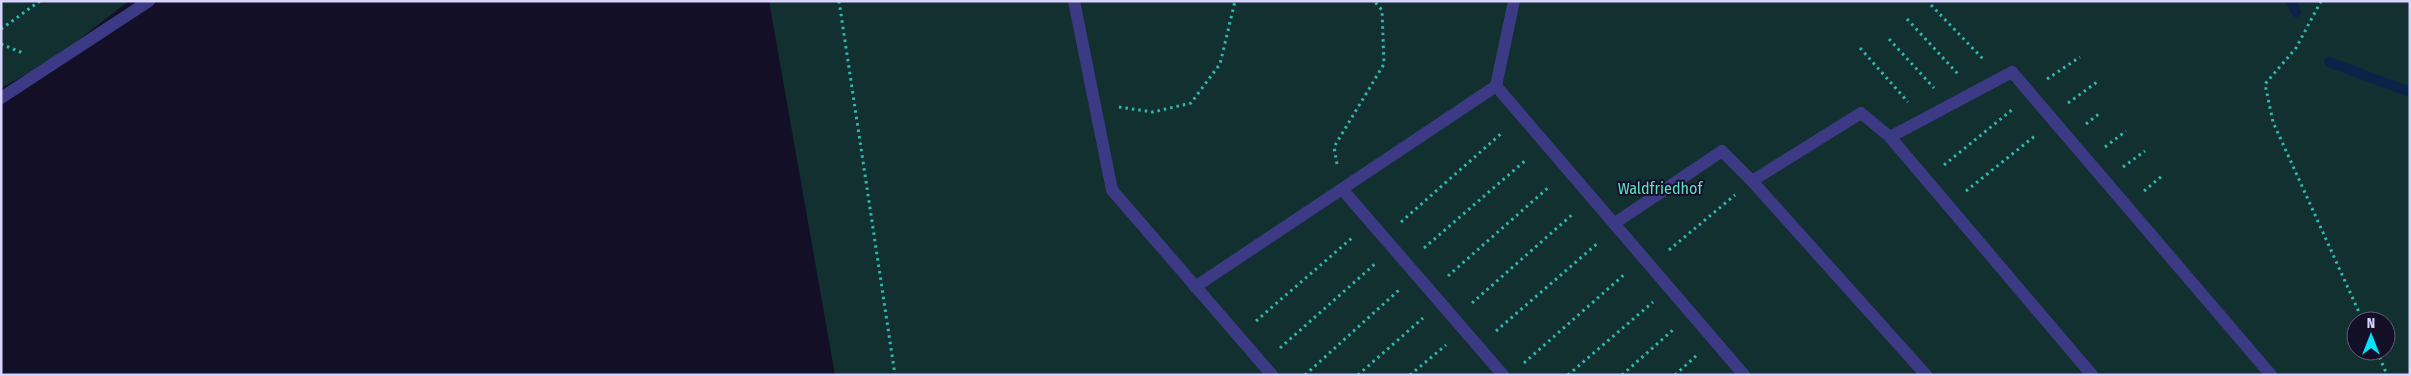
<svg xmlns="http://www.w3.org/2000/svg" width="2411" height="376" font-family="'Fira Sans Condensed',sans-serif">
	<style>
		.green { fill: #12302f; fill-rule: evenodd }
		.lines { fill: none; stroke-linecap: round; stroke-linejoin: round }
		.stream { stroke: #0c2248; stroke-width: 10 }
		.path { stroke: #2fb8b0; stroke-width: 3; stroke-dasharray: 2.5 4; stroke-linecap: butt }
		.lane { stroke: #3d3a85; stroke-width: 12 }
		.street { stroke: #3d3a85; stroke-width: 12 }
		.labels { text-anchor: middle; stroke-width: 4; stroke-linejoin: round; paint-order: stroke }
		.park-label { font-size: 16px; fill: #5fe0c0; stroke: #130f26 }
	</style>
	<rect width="100%" height="100%" fill="#130f26"/>
	<g class="green">
		<polygon points="1,1 129,1 51,61 1,88"/>
		<path d="M769,1h1641v374h-1575zM2356,321h30v30h-30z"/>
	</g>
	<g class="lines">
		<g class="stream">
			<polyline points="2291,1 2296,12"/>
			<polyline points="2329,62 2410,92"/>
		</g>
		<g class="path">
			<polyline points="839,1 895,375"/>
			<polyline points="2321,1 2296,48 2265,84 2273,122 2363,321"/>
			<polyline points="1931,5 1984,60"/>
			<polyline points="1907,19 1958,74"/>
			<polyline points="1,29 40,1"/>
			<polyline points="1889,39 1934,88"/>
			<polyline points="1,44 25,54"/>
			<polyline points="1860,48 1908,102"/>
			<polyline points="2047,79 2080,57"/>
			<polyline points="2068,103 2097,82"/>
			<polyline points="1119,107 1153,112 1191,103 1220,64 1235,1"/>
			<polyline points="2086,124 2100,113"/>
			<polyline points="2105,147 2126,131"/>
			<polyline points="1337,164 1334,147 1384,64 1382,10 1374,1"/>
			<polyline points="1944,165 2013,109"/>
			<polyline points="2123,167 2145,151"/>
			<polyline points="1966,191 2036,135"/>
			<polyline points="2144,191 2162,176"/>
			<polyline points="1401,222 1503,132"/>
			<polyline points="1424,248 1527,159"/>
			<polyline points="1669,250 1735,195"/>
			<polyline points="1448,276 1550,186"/>
			<polyline points="1472,303 1574,213"/>
			<polyline points="1256,321 1353,237"/>
			<polyline points="1496,331 1599,242"/>
			<polyline points="1280,348 1376,263"/>
			<polyline points="2377,351 2387,375"/>
			<polyline points="1524,363 1626,273"/>
			<polyline points="1305,375 1399,290"/>
			<polyline points="1358,375 1423,318"/>
			<polyline points="1410,375 1446,345"/>
			<polyline points="1568,375 1653,302"/>
			<polyline points="1622,375 1674,329"/>
			<polyline points="1675,375 1697,355"/>
		</g>
		<g class="lane">
			<polyline points="1074,1 1112,190 1272,375"/>
			<polyline points="1514,1 1496,86 1744,375"/>
			<polyline points="1890,137 2012,72 2271,375"/>
			<polyline points="1752,181 1926,375"/>
			<polyline points="1342,189 1503,375"/>
			<polyline points="1615,223 1722,151 1752,181 1861,113 1890,137 2092,375"/>
			<polyline points="1195,287 1496,86"/>
		</g>
		<polyline class="street" points="1,98 149,1"/>
	</g>
	<g class="labels">
		<g class="park-label">
			<text x="1660" y="194">Waldfriedhof</text>
		</g>
	</g>
	<rect width="2411" height="376" fill="none" stroke="#d9d4ff" stroke-width="5"/>
	<g transform="translate(2371 336)"><circle r="24" fill="#130f26" stroke="#625e7d"/>
	<path d="M0-4L9 19L0 12L-9 19Z" fill="#00e5ff"/>
	<text y="-8" font-size="14" font-weight="bold" text-anchor="middle" fill="#d9d4ff">N</text>
	</g>
</svg>
